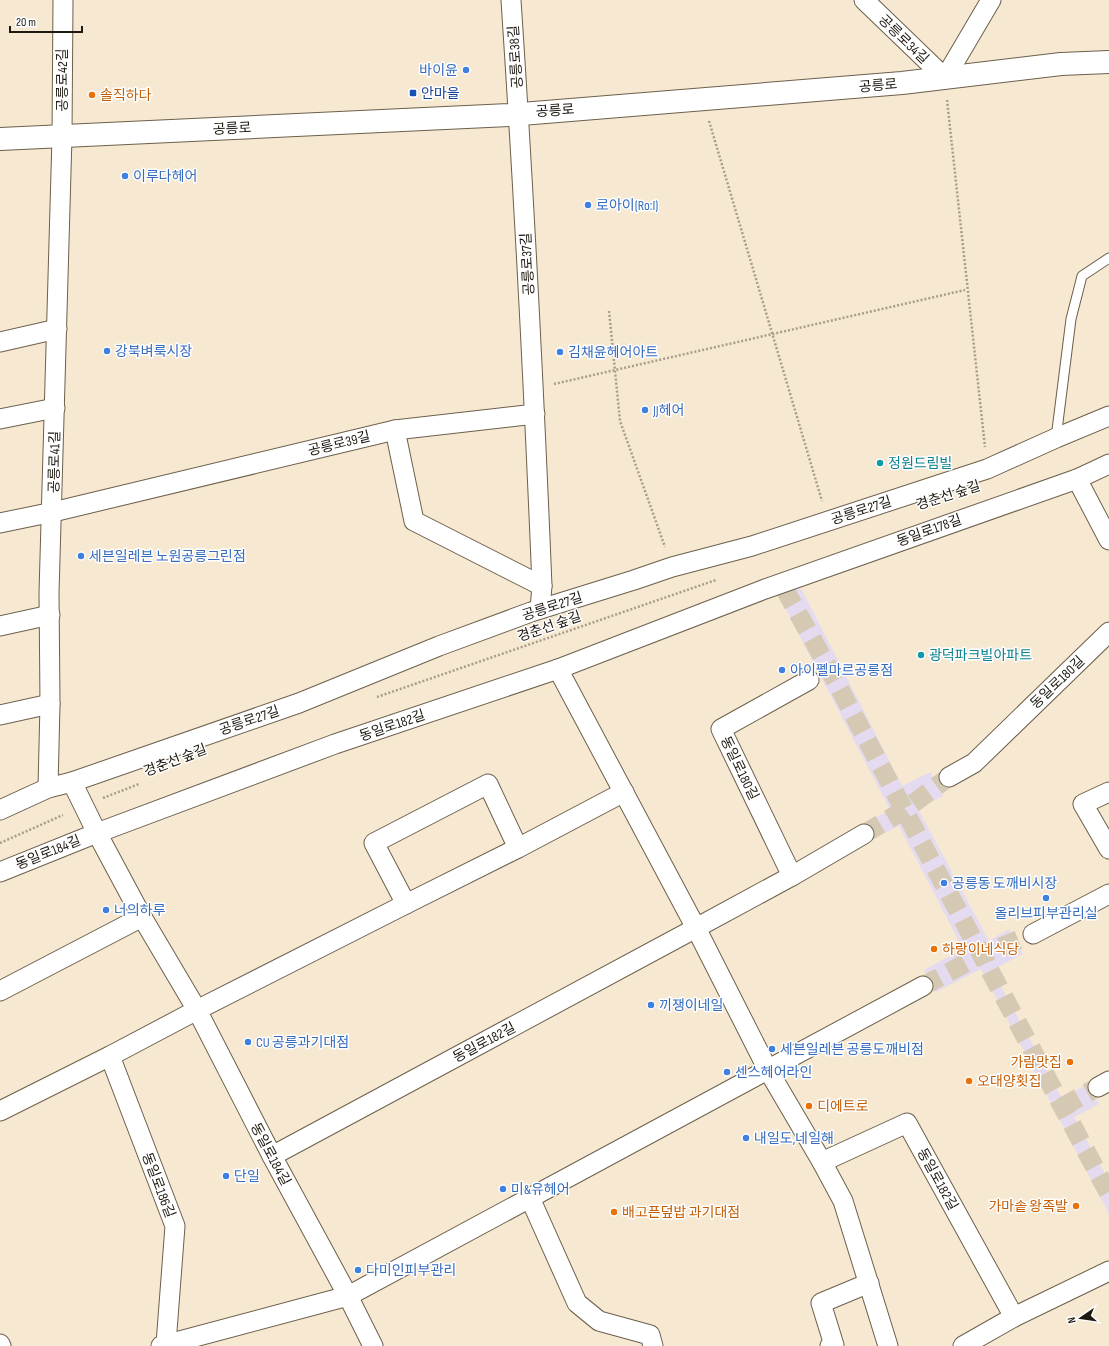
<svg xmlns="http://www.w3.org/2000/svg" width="1109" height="1346" font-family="'Sofia Sans Condensed','Noto Sans KR',sans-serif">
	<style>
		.commercial { fill: #e5dbf0 }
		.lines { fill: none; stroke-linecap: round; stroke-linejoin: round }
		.minor-tunnel { stroke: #d5c9b4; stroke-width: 19; stroke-dasharray: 19 10; stroke-linecap: butt }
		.service-casing { stroke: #6c604c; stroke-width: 11 }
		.minor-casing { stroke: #6c604c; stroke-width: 21 }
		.tertiary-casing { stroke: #6c604c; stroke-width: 24 }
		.path { stroke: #a89d8c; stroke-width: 2.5; stroke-dasharray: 2 2; stroke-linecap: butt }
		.service { stroke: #fff; stroke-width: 9 }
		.minor { stroke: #fff; stroke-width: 19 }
		.tertiary { stroke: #fff; stroke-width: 22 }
		.shop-dot { fill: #3f7fe0; stroke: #fff; stroke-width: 1.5 }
		.transit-dot { fill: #1a4fb4; stroke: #fff; stroke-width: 1.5 }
		.food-dot { fill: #e8710a; stroke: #fff; stroke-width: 1.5 }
		.culture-dot { fill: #0f9aa8; stroke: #fff; stroke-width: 1.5 }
		.labels { text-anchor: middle; stroke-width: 3; stroke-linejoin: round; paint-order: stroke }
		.street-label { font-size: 14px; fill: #1d1810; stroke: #fff }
		.shop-label { font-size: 14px; fill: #366cbe; stroke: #fff; text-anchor: start }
		.transit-label { font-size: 14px; fill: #164399; stroke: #fff; text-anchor: start }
		.food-label { font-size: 14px; fill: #c56008; stroke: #fff; text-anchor: start }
		.culture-label { font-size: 14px; fill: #0d838f; stroke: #fff; text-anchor: start }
	</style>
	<rect width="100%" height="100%" fill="#f6e8d1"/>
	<polygon class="commercial" points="795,583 803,592 902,786 930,772 943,796 918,809 989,941 1009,929 1023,954 992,970 1062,1098 1088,1084 1099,1104 1074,1117 1109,1181 1109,1214 981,969 936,992 924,970 963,949 899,826 877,837 869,821 890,810 778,594"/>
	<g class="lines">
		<g class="minor-tunnel">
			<polyline points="784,588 829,669 1109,1194"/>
			<polyline points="864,834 904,810 949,777"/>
			<polyline points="923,986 981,955 1033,934"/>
			<polyline points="1062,1107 1098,1087"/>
		</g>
		<g class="service-casing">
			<polyline id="service" points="1056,438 1071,319 1082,276 1109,258"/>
		</g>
		<g class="minor-casing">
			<g id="minor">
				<path d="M511,0c13,195 23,390 31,586l-2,23"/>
				<polyline points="864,0 945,78 991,0"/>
				<polyline points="0,342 57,329"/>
				<polyline points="0,419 55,408"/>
				<polyline points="395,430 414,521 542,586"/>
				<polyline points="1077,479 1109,540"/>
				<polyline points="0,523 53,512 395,430 535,414"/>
				<polyline points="0,626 50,615"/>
				<polyline points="558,669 696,928 768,1070 822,1162 843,1201 888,1346"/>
				<polyline points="0,715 50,704"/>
				<polyline points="949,777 974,763 1109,632"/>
				<polyline points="72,782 97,833 142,917 197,1010 272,1156 348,1296 373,1346"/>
				<polyline points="48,788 50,704 49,593 62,137 63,0"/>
				<polyline points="1109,792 1083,804 1109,849"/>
				<polyline points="0,810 48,788 72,782 299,703 439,646 531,612 634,580 672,567 752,546 987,469 1056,438 1109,416"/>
				<polyline points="0,872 97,833 335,744 558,669 765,589 1077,479 1109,464"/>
				<polyline points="792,876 721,729 809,680"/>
				<polyline points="406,904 374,843 488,784 518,848"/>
				<polyline points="1033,934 1109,894"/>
				<polyline points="0,991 142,917"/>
				<polyline points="110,1056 175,1226 166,1344 167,1346"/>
				<polyline points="1098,1087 1109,1081"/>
				<polyline points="0,1111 110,1056 197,1010 406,904 518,848 624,792"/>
				<polyline points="272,1156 696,928 792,876 864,834"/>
				<polyline points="822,1162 907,1123 1014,1317"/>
				<polyline points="530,1198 577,1303 599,1321 650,1335 653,1346"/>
				<polyline points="0,1344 1,1346"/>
				<polyline points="161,1346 348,1296 923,986"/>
				<polyline points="830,1346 834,1345 821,1303 869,1283"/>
				<polyline points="963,1346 1014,1317 1109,1271"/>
			</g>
		</g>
		<g class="tertiary-casing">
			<polyline id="tertiary" points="0,139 509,115 902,83 1061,64 1109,62"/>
		</g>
		<g class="path">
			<polyline points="947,100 985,447"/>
			<polyline points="709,121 822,501"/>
			<polyline points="609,311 620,421 665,547"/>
			<polyline points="554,384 965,290"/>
			<polyline points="377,697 716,580"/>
			<polyline points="103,798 139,784"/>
			<polyline points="0,843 63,815"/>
		</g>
		<use href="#service" class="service"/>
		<use href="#minor" class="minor"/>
		<use href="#tertiary" class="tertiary"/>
	</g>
	<g class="shop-dot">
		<circle cx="466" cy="70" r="4"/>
		<circle cx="125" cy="176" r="4"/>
		<circle cx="588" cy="205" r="4"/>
		<circle cx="107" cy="351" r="4"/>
		<circle cx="560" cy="352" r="4"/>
		<circle cx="645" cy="410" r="4"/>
		<circle cx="81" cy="556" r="4"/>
		<circle cx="782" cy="670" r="4"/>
		<circle cx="944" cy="883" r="4"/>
		<circle cx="1046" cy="898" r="4"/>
		<circle cx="106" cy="910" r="4"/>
		<circle cx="651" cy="1005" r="4"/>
		<circle cx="248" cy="1042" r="4"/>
		<circle cx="772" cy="1049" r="4"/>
		<circle cx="727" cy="1072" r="4"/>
		<circle cx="746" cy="1138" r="4"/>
		<circle cx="226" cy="1176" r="4"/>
		<circle cx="503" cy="1189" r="4"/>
		<circle cx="358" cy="1270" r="4"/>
	</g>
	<rect class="transit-dot" x="409" y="89" width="8" height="8" rx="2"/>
	<g class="food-dot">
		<circle cx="92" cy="95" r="4"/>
		<circle cx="934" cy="949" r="4"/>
		<circle cx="1070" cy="1062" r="4"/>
		<circle cx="969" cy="1081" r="4"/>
		<circle cx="809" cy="1106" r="4"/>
		<circle cx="1076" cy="1206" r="4"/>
		<circle cx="614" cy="1212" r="4"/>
	</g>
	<g class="culture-dot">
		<circle cx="880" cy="463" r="4"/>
		<circle cx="921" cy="655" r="4"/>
	</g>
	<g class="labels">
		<g class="street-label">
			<text transform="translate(904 39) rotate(44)" y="5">공릉로34길</text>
			<text transform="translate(515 57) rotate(-94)" y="5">공릉로38길</text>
			<text transform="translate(62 80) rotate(-90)" y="5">공릉로42길</text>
			<text transform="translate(878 85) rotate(-5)" y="5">공릉로</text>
			<text transform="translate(555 110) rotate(-4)" y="5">공릉로</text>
			<text transform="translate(232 128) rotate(-3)" y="5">공릉로</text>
			<text transform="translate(527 264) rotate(-93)" y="5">공릉로37길</text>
			<text transform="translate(339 443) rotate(-14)" y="5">공릉로39길</text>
			<text transform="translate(54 462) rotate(-89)" y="5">공릉로41길</text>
			<text transform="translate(948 495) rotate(-18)" y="5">경춘선 숲길</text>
			<text transform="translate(861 510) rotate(-18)" y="5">공릉로27길</text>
			<text transform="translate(929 530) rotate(-20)" y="5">동일로178길</text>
			<text transform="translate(552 606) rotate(-18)" y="5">공릉로27길</text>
			<text transform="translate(549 626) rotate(-19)" y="5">경춘선 숲길</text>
			<text transform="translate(1057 682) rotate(-44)" y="5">동일로180길</text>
			<text transform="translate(249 720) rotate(-19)" y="5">공릉로27길</text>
			<text transform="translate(392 725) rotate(-19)" y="5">동일로182길</text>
			<text transform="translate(175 760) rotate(-21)" y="5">경춘선 숲길</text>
			<text transform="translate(740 768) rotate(64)" y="5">동일로180길</text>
			<text transform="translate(48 852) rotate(-22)" y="5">동일로184길</text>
			<text transform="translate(484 1042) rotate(-28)" y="5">동일로182길</text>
			<text transform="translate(271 1154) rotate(62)" y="5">동일로184길</text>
			<text transform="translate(938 1179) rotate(61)" y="5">동일로182길</text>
			<text transform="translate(159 1185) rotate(69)" y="5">동일로186길</text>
		</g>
		<g class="shop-label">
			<text x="458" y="75" text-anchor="end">바이윤</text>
			<text x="133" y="181">이루다헤어</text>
			<text x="596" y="210">로아이(Ro:I)</text>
			<text x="115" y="356">강북벼룩시장</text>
			<text x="568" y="357">김채윤헤어아트</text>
			<text x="653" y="415">JJ헤어</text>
			<text x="89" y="561">세븐일레븐 노원공릉그린점</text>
			<text x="790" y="675">아이펠마르공릉점</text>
			<text x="952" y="888">공릉동 도깨비시장</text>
			<text x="114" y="915">너의하루</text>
			<text x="1046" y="918" text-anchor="middle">올리브피부관리실</text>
			<text x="659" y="1010">끼쟁이네일</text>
			<text x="256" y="1047">CU 공릉과기대점</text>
			<text x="780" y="1054">세븐일레븐 공릉도깨비점</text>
			<text x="735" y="1077">센스헤어라인</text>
			<text x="754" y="1143">내일도,네일해</text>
			<text x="234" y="1181">단일</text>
			<text x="511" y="1194">미&amp;유헤어</text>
			<text x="366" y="1275">다미인피부관리</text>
		</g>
		<g class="transit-label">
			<text x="421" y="98">안마을</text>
		</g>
		<g class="food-label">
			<text x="100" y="100">솔직하다</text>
			<text x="942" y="954">하랑이네식당</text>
			<text x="1062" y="1067" text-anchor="end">가람맛집</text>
			<text x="977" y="1086">오대양횟집</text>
			<text x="817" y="1111">디에트로</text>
			<text x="1068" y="1211" text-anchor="end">가마솥 왕족발</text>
			<text x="622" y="1217">배고픈덮밥 과기대점</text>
		</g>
		<g class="culture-label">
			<text x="888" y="468">정원드림빌</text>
			<text x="929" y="660">광덕파크빌아파트</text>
		</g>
	</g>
	<g transform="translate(1081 1318) rotate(257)" stroke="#ffffff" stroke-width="3" paint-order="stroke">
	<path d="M0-3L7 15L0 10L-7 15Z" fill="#1d1810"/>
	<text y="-6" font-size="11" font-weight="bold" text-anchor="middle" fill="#1d1810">N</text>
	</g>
	<path d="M10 26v6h72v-6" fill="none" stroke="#1d1810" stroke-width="2"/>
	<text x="16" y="26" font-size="12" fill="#1d1810" stroke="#ffffff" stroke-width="3" paint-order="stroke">20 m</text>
</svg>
